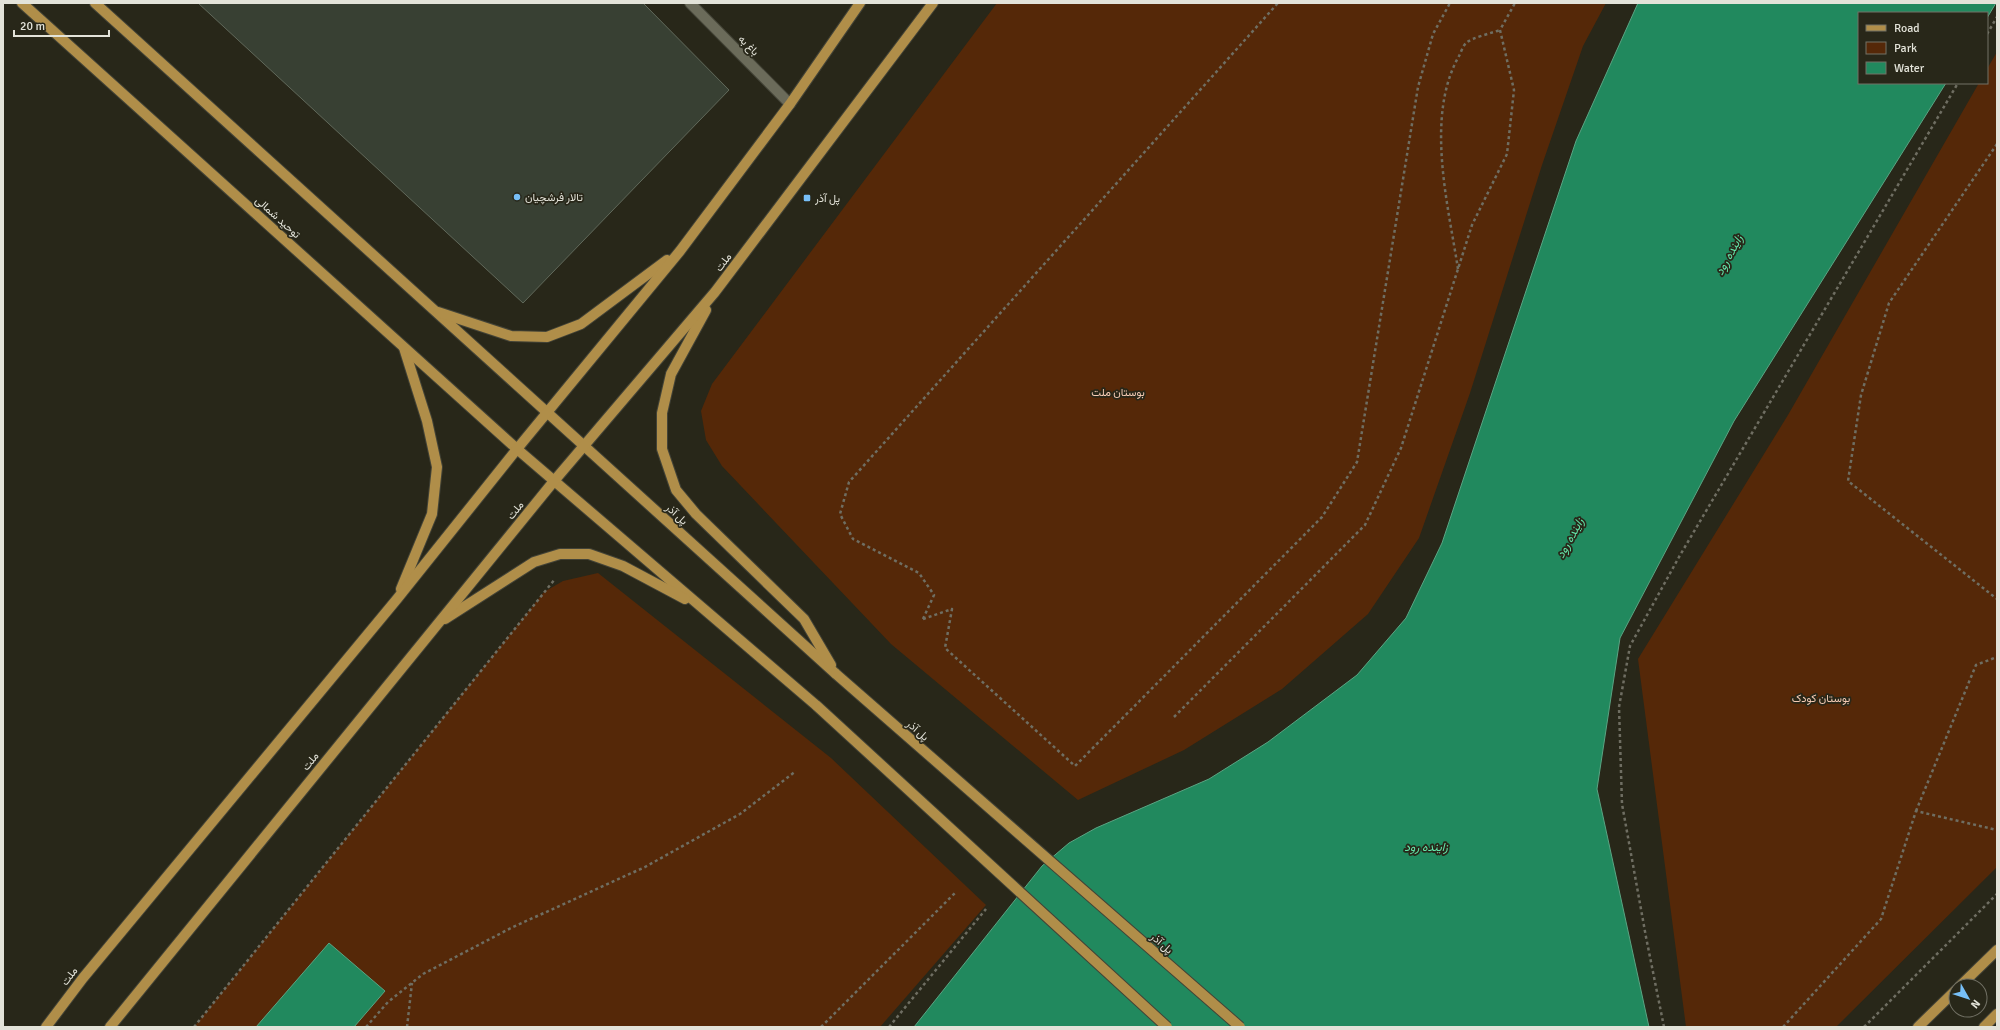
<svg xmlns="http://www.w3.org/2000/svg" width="2000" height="1030" font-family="Signika,Vazirmatn,sans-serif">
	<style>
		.green { fill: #552808 }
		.water { fill: #21895e; stroke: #5ba483 }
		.building { fill: #384033; stroke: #61695b }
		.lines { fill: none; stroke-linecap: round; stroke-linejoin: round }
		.minor-casing { stroke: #434337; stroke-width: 12 }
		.major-casing { stroke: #434337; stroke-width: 12 }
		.path { stroke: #6f6e62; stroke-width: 2.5; stroke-dasharray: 3 3; stroke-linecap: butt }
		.minor { stroke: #6b6b5a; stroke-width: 10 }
		.major { stroke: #b08e49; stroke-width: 10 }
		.major-bridge-casing { stroke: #434337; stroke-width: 12; stroke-linecap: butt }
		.major-bridge { stroke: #b08e49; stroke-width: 10 }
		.poi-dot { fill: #77bff7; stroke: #282719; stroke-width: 1.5 }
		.labels { text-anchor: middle; stroke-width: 3.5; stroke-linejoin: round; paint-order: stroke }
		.street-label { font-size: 11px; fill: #e3e3d9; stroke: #282719 }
		.poi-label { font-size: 11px; fill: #e3e3d9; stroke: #282719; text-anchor: start }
		.park-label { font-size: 11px; fill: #f6cbb4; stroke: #282719 }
		.water-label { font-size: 12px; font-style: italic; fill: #64e6aa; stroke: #282719 }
	</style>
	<rect width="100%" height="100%" fill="#282719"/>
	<g class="green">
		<polygon points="997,3 1606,3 1583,46 1542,165 1470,393 1419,538 1368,614 1282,689 1184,750 1078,800 891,644 722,466 706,440 701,411 712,384"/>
		<polygon points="1997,52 1997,867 1836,1027 1686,1027 1638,659 1788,415 1979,83 1987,83 1987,69"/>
		<polygon points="598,573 831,758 986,905 880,1027 194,1027 544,592 563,581"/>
	</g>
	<g class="water">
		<polygon points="1638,3 1996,3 1987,18 1987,13 1859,13 1859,83 1946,83 1734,421 1620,638 1597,789 1649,1027 914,1027 1042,866 1069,843 1096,828 1209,779 1268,742 1357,675 1406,618 1442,543 1576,141"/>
		<polygon points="329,943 385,991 354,1027 256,1027"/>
	</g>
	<polygon class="building" points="198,3 643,3 729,90 523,303"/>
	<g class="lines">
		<g class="minor-casing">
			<polyline id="minor" points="690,3 790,104"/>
		</g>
		<g class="major-casing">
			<g id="major">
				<polyline points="22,3 517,449 817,706"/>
				<polyline points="95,3 836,674"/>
				<polyline points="706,310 671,374 662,413 662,449 676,490 696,514 804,619 831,665"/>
				<polyline points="438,312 511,336 547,337 581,324 667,260"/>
				<polyline points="401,589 432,514 437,467 427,421 404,348"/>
				<polyline points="445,619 534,562 560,554 589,554 623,566 685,599"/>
				<polyline points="1960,986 1997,950"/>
				<polyline points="46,1027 83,978 397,599 517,449 680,251 790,104 860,3"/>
				<polyline points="110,1027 554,481 715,292 933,3"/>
				<polyline points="1918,1027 1956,990"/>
				<polyline points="1984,1027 1997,1014"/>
			</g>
		</g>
		<g class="path">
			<polyline points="1987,34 1997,17"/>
			<polyline points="1997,144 1889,303 1861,395 1848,481 1997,599"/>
			<path d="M1458,269c-10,-65 -33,-153 1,-213 2,-4 4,-10 7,-13 5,-5 26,-10 34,-13"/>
			<polyline points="923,619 952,609 945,648 1075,766 1322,517 1357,462 1418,87 1433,34 1450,3"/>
			<polyline points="923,619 934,595 919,573 853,539 840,514 849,482 1278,3"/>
			<polyline points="1174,717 1365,525 1401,448 1472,225 1507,154 1514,90 1500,30 1515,3"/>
			<polyline points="1916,811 1976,665 1997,657"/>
			<polyline points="194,1027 555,579"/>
			<polyline points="366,1027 388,1002 423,974 511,928 645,867 740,814 796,771"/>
			<polyline points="407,1027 412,983"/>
			<polyline points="821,1027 955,893"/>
			<polyline points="889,1027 986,909"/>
			<polyline points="1664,1027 1646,937 1622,804 1619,707 1630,646 1679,557 1958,83"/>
			<polyline points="1783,1027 1881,919 1916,811 1997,830"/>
			<polyline points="1864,1027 1997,894"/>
		</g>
		<use href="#minor" class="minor"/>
		<use href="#major" class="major"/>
		<g class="major-bridge-casing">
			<g id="major-bridge">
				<polyline points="836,674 1240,1027"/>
				<polyline points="817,706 1167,1027"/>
			</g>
		</g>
		<use href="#major-bridge" class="major-bridge"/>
	</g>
	<g class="poi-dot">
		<circle cx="517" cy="197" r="4"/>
		<rect x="803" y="194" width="8" height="8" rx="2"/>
	</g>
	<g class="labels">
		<g class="street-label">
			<text transform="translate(749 45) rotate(45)" y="4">باغ به</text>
			<text transform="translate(278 217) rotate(42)" y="4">توحید شمالی</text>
			<text transform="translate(723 262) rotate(-53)" y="4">ملت</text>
			<text transform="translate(515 510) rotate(-51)" y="4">ملت</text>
			<text transform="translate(677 514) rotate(42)" y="4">پل آذر</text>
			<text transform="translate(918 730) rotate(41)" y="4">پل آذر</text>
			<text transform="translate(310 761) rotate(-51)" y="4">ملت</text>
			<text transform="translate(1162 943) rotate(41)" y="4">پل آذر</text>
			<text transform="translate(69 976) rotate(-53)" y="4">ملت</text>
		</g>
		<g class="poi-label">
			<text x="525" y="201">تالار فرشچیان</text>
			<text x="815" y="202">پل آذر</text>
		</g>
		<g class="park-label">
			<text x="1118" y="396">بوستان ملت</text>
			<text x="1821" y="702">بوستان کودک</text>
		</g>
		<g class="water-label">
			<text transform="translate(1729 255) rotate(-61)" y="4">زاینده رود</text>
			<text transform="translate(1570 538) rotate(-61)" y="4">زاینده رود</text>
			<text x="1426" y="851">زاینده رود</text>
		</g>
	</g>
	<rect width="2000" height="1030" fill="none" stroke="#e3e3d9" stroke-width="8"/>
	<rect x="1858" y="12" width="130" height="72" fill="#282719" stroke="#737266"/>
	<rect x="1866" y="25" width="20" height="6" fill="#b08e49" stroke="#737266"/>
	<text x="1894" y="32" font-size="12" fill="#e3e3d9">Road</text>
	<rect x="1866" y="42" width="20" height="12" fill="#552808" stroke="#737266"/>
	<text x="1894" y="52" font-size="12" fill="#e3e3d9">Park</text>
	<rect x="1866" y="62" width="20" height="12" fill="#21895e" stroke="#737266"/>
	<text x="1894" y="72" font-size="12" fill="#e3e3d9">Water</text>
	<g transform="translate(1968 998) rotate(129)"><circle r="19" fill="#282719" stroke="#737266"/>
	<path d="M0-3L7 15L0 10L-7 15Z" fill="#77bff7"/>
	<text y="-6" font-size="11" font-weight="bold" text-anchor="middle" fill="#e3e3d9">N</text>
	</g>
	<path d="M14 30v6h95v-6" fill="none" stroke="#e3e3d9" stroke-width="2"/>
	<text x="20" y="30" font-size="12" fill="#e3e3d9" stroke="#282719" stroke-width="3" paint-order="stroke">20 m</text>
</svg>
